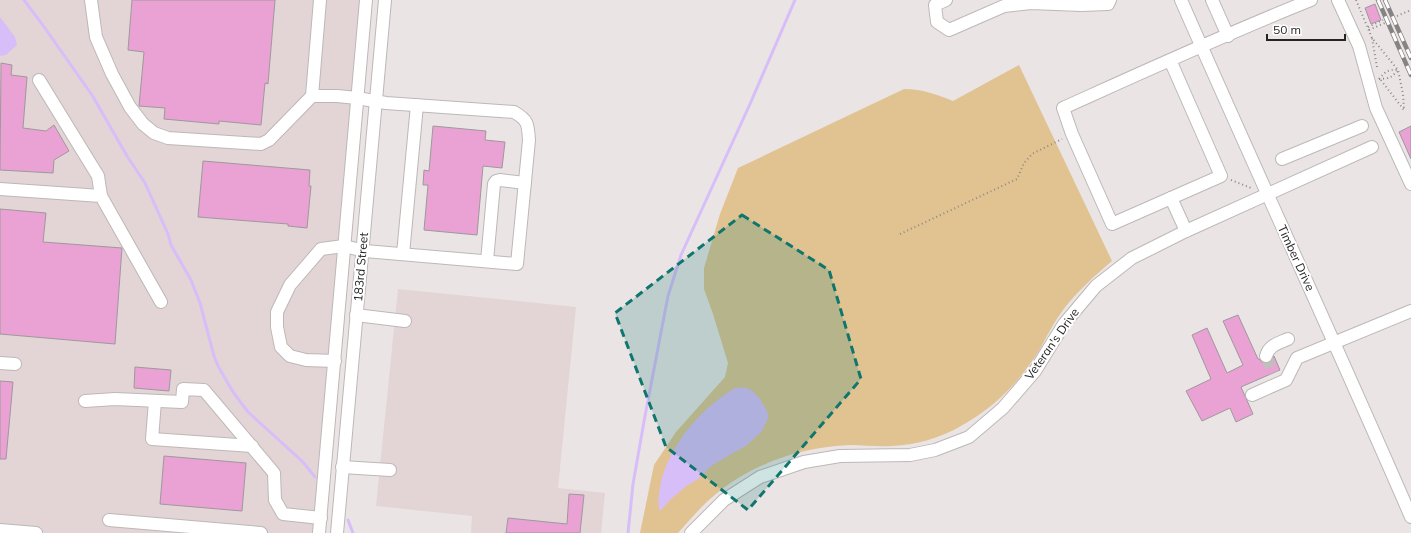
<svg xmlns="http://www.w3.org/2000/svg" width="1411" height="533" font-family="Mulish,sans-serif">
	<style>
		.built { fill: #e3d4d5 }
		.green { fill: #e0c391 }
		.water { fill: #d8bef9 }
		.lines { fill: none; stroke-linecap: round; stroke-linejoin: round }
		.stream { stroke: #d8bef9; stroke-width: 3 }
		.building { fill: #eaa1d3; stroke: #9d999c }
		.minor-tunnel { stroke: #c3bdbe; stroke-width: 12; stroke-dasharray: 12 6; stroke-linecap: butt }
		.minor-casing { stroke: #bdb8b8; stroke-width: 14 }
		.path { stroke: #8d8889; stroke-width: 2; stroke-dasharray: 1 3; stroke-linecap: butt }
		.minor { stroke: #fff; stroke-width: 12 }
		.rail-casing { stroke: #878283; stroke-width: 4.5 }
		.rail { stroke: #fff; stroke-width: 3; stroke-dasharray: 9; stroke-linecap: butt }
		.marked { fill: #0f766e; fill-opacity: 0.2; stroke: #0f766e; stroke-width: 3; stroke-dasharray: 8 5; stroke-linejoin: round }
		.labels { text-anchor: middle; stroke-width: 4; stroke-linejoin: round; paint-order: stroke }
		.street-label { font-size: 12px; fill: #262324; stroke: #fff }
	</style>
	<rect width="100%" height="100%" fill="#eae4e5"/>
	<g class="built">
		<polygon points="0,0 371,0 323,533 0,533"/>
		<polygon points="398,289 576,307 558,488 605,493 601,533 471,533 472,516 376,506"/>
	</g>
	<path class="green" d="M1019,65l93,196c-18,15 -35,31 -49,49 -9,12 -16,26 -23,39 -21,34 -45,58 -79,77 -20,12 -46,19 -69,20 -14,1 -28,-1 -42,-1 -49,2 -96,18 -134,49 -14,11 -26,26 -38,39h-38l14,-68 22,-33 49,-55 3,-14 -15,-49 -9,-25v-21l16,-54 18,-46 166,-79c18,0 32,5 49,12z"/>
	<g class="water">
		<polygon points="0,17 15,37 17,45 6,55 0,56"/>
		<path d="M735,388c3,0 7,-1 10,0 12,2 19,17 24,28l-7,15 -15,14 -36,21 -13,13 -13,8 -15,13 -10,11c-3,-8 -1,-15 0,-24 8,-41 40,-78 75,-99z"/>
	</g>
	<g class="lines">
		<g class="stream">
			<polyline points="24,0 42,24 92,95 127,156 145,183 168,234 171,245 191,280 200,303 214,356 218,366 233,392 248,412 302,461 315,477"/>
			<polyline points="348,520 353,533"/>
			<polyline points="628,533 633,484 645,416 668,296 681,255 750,104 795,0"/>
		</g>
	</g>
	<g class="building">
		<polygon points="132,0 275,0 268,84 265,83 261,125 219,121 219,124 164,119 165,108 139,106 144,52 128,50"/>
		<polygon points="1375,4 1381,20 1371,24 1365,8"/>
		<polygon points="1,63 12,65 11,75 27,77 23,128 46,131 54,125 69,151 54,160 53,173 0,170"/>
		<polygon points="433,126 486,131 485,140 505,142 502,168 483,166 477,235 424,230 428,185 423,185 424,170 429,171"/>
		<polygon points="1411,126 1411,159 1399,132"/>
		<polygon points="203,161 310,170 309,186 311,186 307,228 288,226 288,224 198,217"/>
		<polygon points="0,209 46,213 43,242 122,248 115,344 0,334"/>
		<polygon points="1238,315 1258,359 1259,359 1263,363 1268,363 1271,362 1274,356 1280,370 1241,387 1253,414 1236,422 1230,408 1202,421 1186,391 1211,379 1192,335 1207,328 1227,373 1243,365 1223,321"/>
		<polygon points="135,367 171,370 169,391 134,388"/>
		<polygon points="0,381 13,382 6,459 0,459"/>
		<polygon points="164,456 246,463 242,511 160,504"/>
		<polygon points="569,494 584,495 580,533 506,533 508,518 567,524"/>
	</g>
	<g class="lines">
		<polyline class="minor-tunnel" points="1266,356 1273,373"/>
		<g class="minor-casing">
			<g id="minor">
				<path d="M91,0l5,37 16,37 18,33 13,17 11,9 14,5 93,6 8,-4 43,-44h25l20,2 29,5 128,9c14,8 14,12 15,28l-12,124 -152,-13 -21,-5 -23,3 -31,36 -13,27v15l4,20 9,9 16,4 29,1"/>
				<polyline points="946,0 935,5 937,22 949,30 1004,6 1031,3 1081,5 1108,4 1110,0"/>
				<path d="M1181,0c76,173 155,344 230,517"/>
				<polyline points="1212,0 1228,36"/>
				<polyline points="1338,0 1359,46 1376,108 1411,184"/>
				<path d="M1170,60l51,116 -109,48 -40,-90 -9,-26c82,-37 165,-75 248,-108"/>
				<polyline points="39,80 98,176 101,196"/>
				<polyline points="312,96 320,0"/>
				<polyline points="1282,159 1362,126"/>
				<polyline points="0,189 101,196 161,302"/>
				<polyline points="1171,198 1186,231"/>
				<polyline points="403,254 417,105"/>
				<polyline points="487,261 494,184 496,181 500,180 525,183"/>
				<polyline points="356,315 405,321"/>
				<path d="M1266,356c3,-11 13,-13 22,-17"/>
				<polyline points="0,363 15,364"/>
				<polyline points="1252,395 1286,380 1297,358 1411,311"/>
				<polyline points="85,401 115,399 182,402 183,389 204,390 274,473 275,500 283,514 321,518"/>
				<polyline points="155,401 152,439 252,446"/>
				<polyline points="342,467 390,470"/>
				<polyline points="109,520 261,533"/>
				<polyline points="0,530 36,533"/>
				<polyline points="319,533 366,0"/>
				<polyline points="337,533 385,0"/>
				<polyline points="691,533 724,500 760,477 804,462 840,456 910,455 935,450 969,437 1003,408 1035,371 1064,324 1096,286 1132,258 1186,231 1372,147"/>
			</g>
		</g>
		<g class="path">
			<polyline points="1356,0 1372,38"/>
			<polyline points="1397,16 1411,10"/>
			<polyline points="1368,27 1383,20"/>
			<polyline points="1369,30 1385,23"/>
			<polyline points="1377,67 1372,38 1398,70 1403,94 1404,110 1380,79"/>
			<path d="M1379,79c14,-1 11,-2 20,-9"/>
			<path d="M1379,79c6,-7 9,-10 19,-9"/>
			<polyline points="1231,180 1251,188 1253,187"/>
			<polyline points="900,234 1017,179 1024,163 1032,154 1062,139"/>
		</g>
		<use href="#minor" class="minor"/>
		<g class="rail-casing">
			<g id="rail">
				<polyline points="1378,0 1411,75"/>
				<polyline points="1385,0 1411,58"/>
			</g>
		</g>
		<use href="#rail" class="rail"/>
	</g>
	<path class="marked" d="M742,215l87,55 32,109 -113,131 -82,-63 -51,-134z"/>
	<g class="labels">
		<g class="street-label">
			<text transform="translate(1296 258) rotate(65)" y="4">Timber Drive</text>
			<text transform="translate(361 267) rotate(-85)" y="4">183rd Street</text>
			<text transform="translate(1052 344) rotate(-55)" y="4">Veteran's Drive</text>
		</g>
	</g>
	<path d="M1267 34v6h78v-6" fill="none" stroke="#262324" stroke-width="2"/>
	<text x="1273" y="34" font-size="12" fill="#262324" stroke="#ffffff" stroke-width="3" paint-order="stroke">50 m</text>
</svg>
